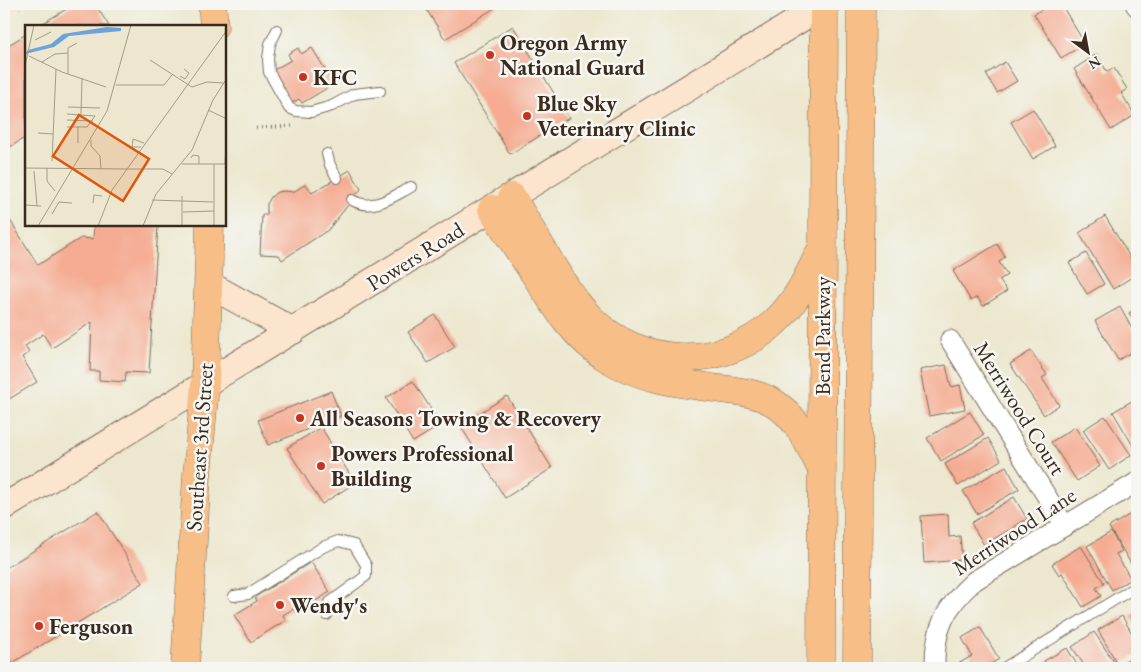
<svg xmlns="http://www.w3.org/2000/svg" width="1141" height="672" font-family="'EB Garamond',serif">
	<style>
		.building { fill: #f5ac92 }
		.lines { fill: none; stroke-linecap: round; stroke-linejoin: round }
		.lane-casing { stroke: #796c5c; stroke-width: 12 }
		.street-casing { stroke: #796c5c; stroke-width: 21 }
		.secondary-casing { stroke: #796c5c; stroke-width: 28 }
		.primary-casing { stroke: #796c5c; stroke-width: 29 }
		.highway-casing { stroke: #796c5c; stroke-width: 29 }
		.path { stroke: #796c5c; stroke-width: 3; stroke-dasharray: 1 4; stroke-linecap: butt }
		.lane { stroke: #fff; stroke-width: 10 }
		.street { stroke: #fff; stroke-width: 19 }
		.secondary { stroke: #fce5cf; stroke-width: 26 }
		.primary { stroke: #f7be87; stroke-width: 28 }
		.highway { stroke: #f7be87; stroke-width: 28 }
		.poi-dot { fill: #c8321e; stroke: #f6f6f2; stroke-width: 2 }
		.labels { text-anchor: middle; stroke-width: 5; stroke-linejoin: round; paint-order: stroke }
		.poi-label { font-size: 22px; font-weight: bold; fill: #3b2a1e; stroke: #f6f6f2; text-anchor: start }
		.street-label { font-size: 22px; fill: #3b2a1e; stroke: #f6f6f2 }
		.inset-road { fill: none; stroke: #a59b88; stroke-width: 1 }
		.view { fill: #df570d; fill-opacity: 0.15; stroke: #df570d; stroke-width: 2.5 }
		.inset-edge { fill: none; stroke: #3b2a1e; stroke-width: 2.5 }
	</style>
	<rect width="100%" height="100%" fill="#f6f6f2"/>
	<filter id="ink" filterUnits="userSpaceOnUse"><feTurbulence type="fractalNoise" baseFrequency=".02" numOctaves="2"/><feDisplacementMap in="SourceGraphic" scale="10" xChannelSelector="R" yChannelSelector="G"/><feConvolveMatrix kernelMatrix="1 2 1 2 8 2 1 2 1" color-interpolation-filters="sRGB"/></filter>
	<filter id="wash" filterUnits="userSpaceOnUse"><feTurbulence type="fractalNoise" baseFrequency=".0096" numOctaves="4" result="noise"/><feDisplacementMap in="SourceGraphic" scale="20" xChannelSelector="R" yChannelSelector="G"/><feGaussianBlur stdDeviation="1.12" result="paint"/><feColorMatrix in="noise" values="0 0 0 0 0 0 0 0 0 0 0 0 0 0 0 0 0 1.4 0 .05"/><feComposite in="paint" operator="in"/></filter>
	<g filter="url(#wash)">
		<rect width="100%" height="100%" fill="#ece7ce"/>
		<g id="blocks">
			<g class="building">
				<polygon points="75,4 95,4 109,26 38,26"/>
				<polygon points="423,4 501,4 445,39"/>
				<polygon points="1051,4 1061,4 1085,44 1061,58 1034,14"/>
				<polygon points="513,26 569,118 510,154 454,63"/>
				<polygon points="26,34 26,137 4,151 4,48"/>
				<polygon points="298,48 301,54 312,48 334,84 302,103 299,99 292,103 272,71 291,60 288,54"/>
				<polygon points="1097,54 1107,72 1114,68 1127,89 1121,93 1135,115 1111,130 1074,69"/>
				<polygon points="1005,62 1017,81 997,93 986,74"/>
				<polygon points="1033,109 1055,146 1033,159 1011,122"/>
				<polygon points="350,170 361,189 328,230 282,260 279,255 260,254 262,215 267,215 267,204 271,197 277,192 285,191 293,192 306,184 312,193"/>
				<polygon points="1105,216 1137,269 1137,274 1113,289 1079,233"/>
				<polygon points="8,217 38,265 81,238 93,239 94,225 158,225 149,373 126,372 125,382 99,380 99,371 90,371 92,322 52,348 43,334 25,346 29,353 22,357 37,382 6,401 4,397 4,219"/>
				<polygon points="997,244 1005,257 999,262 1007,275 999,280 1007,291 983,306 977,297 971,301 953,271"/>
				<polygon points="1086,253 1104,284 1087,294 1069,263"/>
				<polygon points="1120,307 1137,338 1137,349 1118,360 1095,321"/>
				<polygon points="1137,309 1137,326 1129,313"/>
				<polygon points="435,315 455,347 428,363 408,332"/>
				<polygon points="1031,351 1047,375 1042,378 1059,405 1044,415 1010,364"/>
				<polygon points="946,365 951,387 960,385 965,409 929,416 920,370"/>
				<polygon points="413,381 441,425 413,442 386,398"/>
				<polygon points="331,391 341,416 268,445 258,420"/>
				<polygon points="507,396 552,468 505,498 460,425"/>
				<polygon points="1135,399 1137,403 1137,448 1135,449 1113,412"/>
				<polygon points="970,412 984,435 941,461 927,438"/>
				<polygon points="1105,416 1131,455 1109,470 1083,430"/>
				<polygon points="321,427 355,483 322,504 287,448"/>
				<polygon points="1075,427 1100,466 1077,481 1051,442"/>
				<polygon points="988,438 1001,460 958,486 945,464"/>
				<polygon points="1006,466 1019,489 977,514 963,491"/>
				<polygon points="1014,497 1027,519 984,545 971,523"/>
				<polygon points="98,511 143,583 4,668 4,569"/>
				<polygon points="1134,512 1137,517 1137,571 1136,572 1109,527"/>
				<polygon points="948,514 949,537 960,536 962,560 924,563 921,516"/>
				<polygon points="1111,532 1122,551 1116,554 1131,579 1112,590 1087,546"/>
				<polygon points="1081,546 1104,583 1096,588 1101,596 1083,607 1062,573 1059,575 1052,564"/>
				<polygon points="311,562 330,592 296,613 293,609 283,615 286,620 251,642 234,615 257,601 255,597"/>
				<polygon points="1137,611 1137,629 1130,616"/>
				<polygon points="1122,616 1137,642 1137,654 1118,665 1098,630"/>
				<polygon points="980,627 999,659 984,668 958,668 956,665 972,656 962,638"/>
				<polygon points="1094,632 1118,668 1086,668 1072,647"/>
				<polygon points="1067,648 1079,668 1049,668 1044,661"/>
			</g>
		</g>
	</g>
	<g filter="url(#ink)">
		<use href="#blocks" fill-opacity="0" stroke="#796c5c" stroke-width="1"/>
		<g class="lines">
			<g class="lane-casing">
				<g id="lane">
					<polyline points="277,30 270,44 268,59 269,72 289,108 296,111 311,112 332,106 354,94 380,91"/>
					<polyline points="327,154 330,165 337,178"/>
					<path d="M352,200c21,12 40,-3 59,-13"/>
					<polyline points="234,596 248,594 323,547 338,541 354,545 366,565 366,576 329,603 327,615"/>
					<polyline points="1004,668 1137,586"/>
				</g>
			</g>
			<g class="street-casing">
				<g id="street">
					<polyline points="1135,4 1137,7"/>
					<polyline points="950,340 1065,526"/>
					<path d="M935,668c-1,-39 10,-61 39,-87l163,-99"/>
				</g>
			</g>
			<g class="secondary-casing">
				<g id="secondary">
					<polyline points="208,284 293,331"/>
					<polyline points="4,507 825,4"/>
				</g>
			</g>
			<g class="primary-casing">
				<g id="primary">
					<polyline points="212,4 214,26"/>
					<polyline points="185,668 197,476 205,385 210,225"/>
				</g>
			</g>
			<g class="highway-casing">
				<g id="highway">
					<path d="M512,197c14,25 29,50 44,75 10,16 20,32 34,46 50,50 133,53 185,4 21,-19 33,-45 45,-70"/>
					<path d="M492,209c14,22 29,45 44,67 19,30 40,63 71,82 32,20 70,25 106,30 23,3 49,4 68,20 18,14 28,36 38,56"/>
					<polyline points="821,668 824,4"/>
					<polyline points="857,668 861,4"/>
				</g>
			</g>
			<g class="path">
				<polyline points="18,4 19,9"/>
				<polyline points="256,128 293,126"/>
			</g>
			<use href="#lane" class="lane"/>
			<use href="#street" class="street"/>
			<use href="#secondary" class="secondary"/>
			<use href="#primary" class="primary"/>
			<use href="#highway" class="highway"/>
		</g>
	</g>
	<g class="poi-dot">
		<circle cx="490" cy="55" r="5"/>
		<circle cx="303" cy="77" r="5"/>
		<circle cx="527" cy="116" r="5"/>
		<circle cx="300" cy="418" r="5"/>
		<circle cx="321" cy="466" r="5"/>
		<circle cx="280" cy="605" r="5"/>
		<circle cx="39" cy="626" r="5"/>
	</g>
	<g class="labels">
		<g class="poi-label">
			<text x="500" y="50">Oregon Army<tspan x="500" dy="25">National Guard</tspan></text>
			<text x="313" y="85">KFC</text>
			<text x="537" y="111">Blue Sky<tspan x="537" dy="25">Veterinary Clinic</tspan></text>
			<text x="310" y="426">All Seasons Towing &amp; Recovery</text>
			<text x="331" y="461">Powers Professional<tspan x="331" dy="25">Building</tspan></text>
			<text x="290" y="613">Wendy's</text>
			<text x="49" y="634">Ferguson</text>
		</g>
		<g class="street-label">
			<text transform="translate(415 256) rotate(-32)" y="8">Powers Road</text>
			<text transform="translate(822 336) rotate(-90)" y="8">Bend Parkway</text>
			<text transform="translate(1020 408) rotate(58)" y="8">Merriwood Court</text>
			<text transform="translate(199 447) rotate(-86)" y="8">Southeast 3rd Street</text>
			<text transform="translate(1014 531) rotate(-33)" y="8">Merriwood Lane</text>
		</g>
	</g>
	<g transform="translate(25 25)">
		<rect width="201" height="201" fill="#ece7ce"/>
		<path d="M82,2l14,1v3l-52,5 -15,11 -29,7 3,-4 23,-6 12,-10z" fill="#6ea2da"/>
		<path class="inset-road" d="M10,15l16,-8M4,31l33,16 44,15M125,35l42,27 15,-5 16,1M17,37l13,-8 13,-1M0,41l9,-41M43,49v-26l9,-5M155,51l5,3 4,-6 -5,-4M91,60h48l8,-10M43,82l32,1M183,85l19,9M56,89l1,-36M42,95l26,1M42,102h20l8,-11 -28,-2M13,108l15,1M66,115v6l9,10 1,13M53,118v-16M116,122h-9l1,-8 11,4M166,133l2,-3 6,1v8M27,136l4,-92M157,139h45M200,139l1,-16M0,143l101,1M22,143v13l8,10M101,144h37l9,5M9,146l3,35M157,171v30M127,175l61,2M68,178l1,-8 8,1M0,180l16,1M158,187l31,-1M27,189l7,-12 13,1M13,201l69,-115 24,-86M73,201l14,-36 115,-160M118,201l13,-32 36,-44 21,-50 14,-22M189,201v-62"/>
		<path class="view" d="M54,90l70,44 -26,42 -70,-45z"/>
		<rect width="201" height="201" class="inset-edge"/>
	</g>
	<rect width="1141" height="672" fill="none" stroke="#f6f6f2" stroke-width="20"/>
	<g transform="translate(1088 52) rotate(148)" stroke="#f6f6f2" stroke-width="4" paint-order="stroke">
	<path d="M0-4L9 19L0 12L-9 19Z" fill="#3b2a1e"/>
	<text y="-8" font-size="14" font-weight="bold" text-anchor="middle" fill="#3b2a1e">N</text>
	</g>
</svg>
